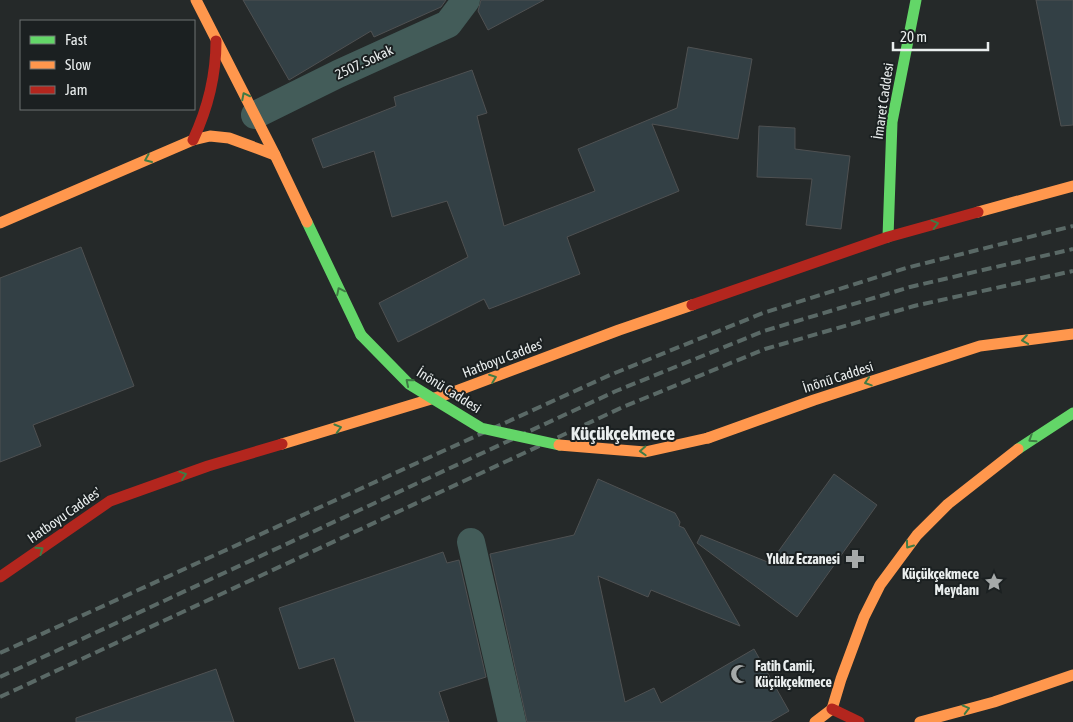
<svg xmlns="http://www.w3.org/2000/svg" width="1073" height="722" font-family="'Asap Condensed',sans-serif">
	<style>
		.building { fill: #334045; stroke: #4f5152 }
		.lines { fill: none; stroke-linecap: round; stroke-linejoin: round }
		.street { stroke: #435c59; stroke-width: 28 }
		.fast { stroke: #63d668; stroke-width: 11 }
		.slow { stroke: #ff974d; stroke-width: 11 }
		.jam { stroke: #b3261e; stroke-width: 11 }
		.rail { stroke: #5a6966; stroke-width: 4; stroke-dasharray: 10 5; stroke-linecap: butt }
		.fast-bridge { stroke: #63d668; stroke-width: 11 }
		.slow-bridge { stroke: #ff974d; stroke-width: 11 }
		.oneway { stroke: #3f7b44 }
		.labels { text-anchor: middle; stroke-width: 4; stroke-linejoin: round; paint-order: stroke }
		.street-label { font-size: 14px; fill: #eaeeee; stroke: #1b2021 }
		.poi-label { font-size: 14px; font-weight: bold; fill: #eaeeee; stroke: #1b2021; text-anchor: end }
		.district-label { font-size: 19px; font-weight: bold; fill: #eaeeee; stroke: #1b2021 }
	</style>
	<rect width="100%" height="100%" fill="#252929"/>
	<g class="building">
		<polygon points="243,0 446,0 441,7 374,37 371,31 289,80"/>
		<polygon points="481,0 544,0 488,30 478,11"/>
		<polygon points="1036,0 1073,0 1073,125 1061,126"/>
		<polygon points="688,47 752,59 738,139 652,124 679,191 567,237 580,274 489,309 484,299 398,342 379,303 468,257 447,201 392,217 374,151 323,168 312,139 396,106 394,97 472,70 487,113 477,116 504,226 595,191 578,149 677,108"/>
		<polygon points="759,126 795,128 795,149 850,156 841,229 806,225 812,179 757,177"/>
		<polygon points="81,247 134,386 33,425 41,446 0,462 0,278"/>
		<polygon points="834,474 877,505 797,617 697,543 701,535 770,563"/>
		<polygon points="598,479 675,513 680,522 679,526 684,528 740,626 651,590 648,597 598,576 625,702 654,688 661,703 754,649 789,711 770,722 527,722 490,554 574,535"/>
		<polygon points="443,552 447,563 459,560 486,677 439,692 449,722 355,722 334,658 299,669 279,608"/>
		<polygon points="216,669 234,722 76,722 76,718"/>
	</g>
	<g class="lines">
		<g class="street">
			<polyline points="255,115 338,74 448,24 466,0"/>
			<polyline points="471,542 512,722"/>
		</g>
		<g class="fast">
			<polyline points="307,222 361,335"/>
			<polyline points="888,237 892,122 916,0"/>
			<polyline points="1018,449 1073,413"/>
		</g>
		<g class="slow">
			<polyline points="196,0 275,155 307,222"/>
			<polyline points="978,212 1073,186"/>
			<polyline points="0,223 193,140 210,136 229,138 275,155"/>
			<polyline points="708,438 814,400 980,346 1073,334"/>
			<polyline points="282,444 451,393 619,330 692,305"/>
			<polyline points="815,722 832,709 841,679 864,617 880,585 917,535 948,504 1018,449"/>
			<polyline points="920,722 994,702 1073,675"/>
		</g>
		<g class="jam">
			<path d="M193,140c15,-32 23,-63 23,-99"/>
			<polyline points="692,305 888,237 978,212"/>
			<polyline points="0,577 110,501 208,466 282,444"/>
			<polyline points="832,709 859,722"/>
		</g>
		<g class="rail">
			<polyline points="0,653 610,375 763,313 906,268 1073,226"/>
			<polyline points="0,677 616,391 764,331 910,287 1073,249"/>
			<polyline points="0,697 623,407 765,349 914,306 1073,271"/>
		</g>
		<polyline class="fast-bridge" points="361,335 409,384 481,428 559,445"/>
		<polyline class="slow-bridge" points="559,445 645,452 708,438"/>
	</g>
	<defs><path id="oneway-chevron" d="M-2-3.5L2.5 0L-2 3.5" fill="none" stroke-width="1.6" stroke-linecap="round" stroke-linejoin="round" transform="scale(1.25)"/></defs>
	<g class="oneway">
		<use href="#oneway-chevron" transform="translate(245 96) rotate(-117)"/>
		<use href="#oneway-chevron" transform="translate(148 159) rotate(157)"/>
		<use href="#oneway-chevron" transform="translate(935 224) rotate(-15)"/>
		<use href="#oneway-chevron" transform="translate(340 291) rotate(-116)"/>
		<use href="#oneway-chevron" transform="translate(1025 340) rotate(172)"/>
		<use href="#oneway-chevron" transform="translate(493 378) rotate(-21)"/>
		<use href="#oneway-chevron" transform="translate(409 382) rotate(-140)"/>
		<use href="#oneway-chevron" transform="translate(868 382) rotate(162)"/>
		<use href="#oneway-chevron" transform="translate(338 428) rotate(-16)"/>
		<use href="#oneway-chevron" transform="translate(1032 439) rotate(147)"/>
		<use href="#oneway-chevron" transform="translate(643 451) rotate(177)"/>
		<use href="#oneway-chevron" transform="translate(183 475) rotate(-19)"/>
		<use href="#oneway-chevron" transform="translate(909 545) rotate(126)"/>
		<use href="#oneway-chevron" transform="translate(40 550) rotate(-35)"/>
		<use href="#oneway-chevron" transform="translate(966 709) rotate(-15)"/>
	</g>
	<defs>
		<g id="pharmacy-bare" transform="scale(1.5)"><path d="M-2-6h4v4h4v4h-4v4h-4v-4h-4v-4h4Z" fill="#a5a9a9" stroke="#1b2021" stroke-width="2.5" paint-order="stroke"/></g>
		<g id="sight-bare" transform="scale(1.5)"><path d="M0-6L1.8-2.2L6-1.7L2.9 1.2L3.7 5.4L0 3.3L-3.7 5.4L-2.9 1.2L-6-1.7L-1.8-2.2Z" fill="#a5a9a9" stroke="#1b2021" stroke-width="2.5" paint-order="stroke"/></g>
		<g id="mosque-bare" transform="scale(1.5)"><path d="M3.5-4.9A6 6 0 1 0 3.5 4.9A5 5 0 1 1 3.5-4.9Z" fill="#a5a9a9" stroke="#1b2021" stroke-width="2.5" paint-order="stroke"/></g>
	</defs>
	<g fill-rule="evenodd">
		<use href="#pharmacy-bare" x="855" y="559"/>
		<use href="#sight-bare" x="994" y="582"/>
		<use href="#mosque-bare" x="740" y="674"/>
	</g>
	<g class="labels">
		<g class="street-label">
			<text transform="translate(364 62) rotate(-25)" y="5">2507. Sokak</text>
			<text transform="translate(883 101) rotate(-82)" y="5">İmaret Caddesi</text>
			<text transform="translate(503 358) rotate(-21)" y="5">Hatboyu Caddes'</text>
			<text transform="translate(838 377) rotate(-18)" y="5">İnönü Caddesi</text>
			<text transform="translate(449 390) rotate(32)" y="5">İnönü Caddesi</text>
			<text transform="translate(64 515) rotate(-35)" y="5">Hatboyu Caddes'</text>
		</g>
		<g class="poi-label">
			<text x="840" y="564">Yıldız Eczanesi</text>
			<text x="979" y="579">Küçükçekmece<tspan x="979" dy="16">Meydanı</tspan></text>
			<text x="755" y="671" text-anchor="start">Fatih Camii,<tspan x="755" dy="16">Küçükçekmece</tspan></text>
		</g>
		<g class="district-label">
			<text x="623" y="440">Küçükçekmece</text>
		</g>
	</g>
	<rect x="20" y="20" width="175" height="90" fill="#1b2021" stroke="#6e7273"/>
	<rect x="30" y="36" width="25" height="8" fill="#63d668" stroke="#6e7273"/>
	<text x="65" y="45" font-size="15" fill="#eaeeee">Fast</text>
	<rect x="30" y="61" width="25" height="8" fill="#ff974d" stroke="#6e7273"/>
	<text x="65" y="70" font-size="15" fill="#eaeeee">Slow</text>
	<rect x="30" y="86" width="25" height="8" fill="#b3261e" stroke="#6e7273"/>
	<text x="65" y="95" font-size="15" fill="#eaeeee">Jam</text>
	<path d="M893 42v8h95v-8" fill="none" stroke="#eaeeee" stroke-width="2.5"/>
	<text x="900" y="42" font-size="15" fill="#eaeeee" stroke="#1b2021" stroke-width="4" paint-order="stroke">20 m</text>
</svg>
